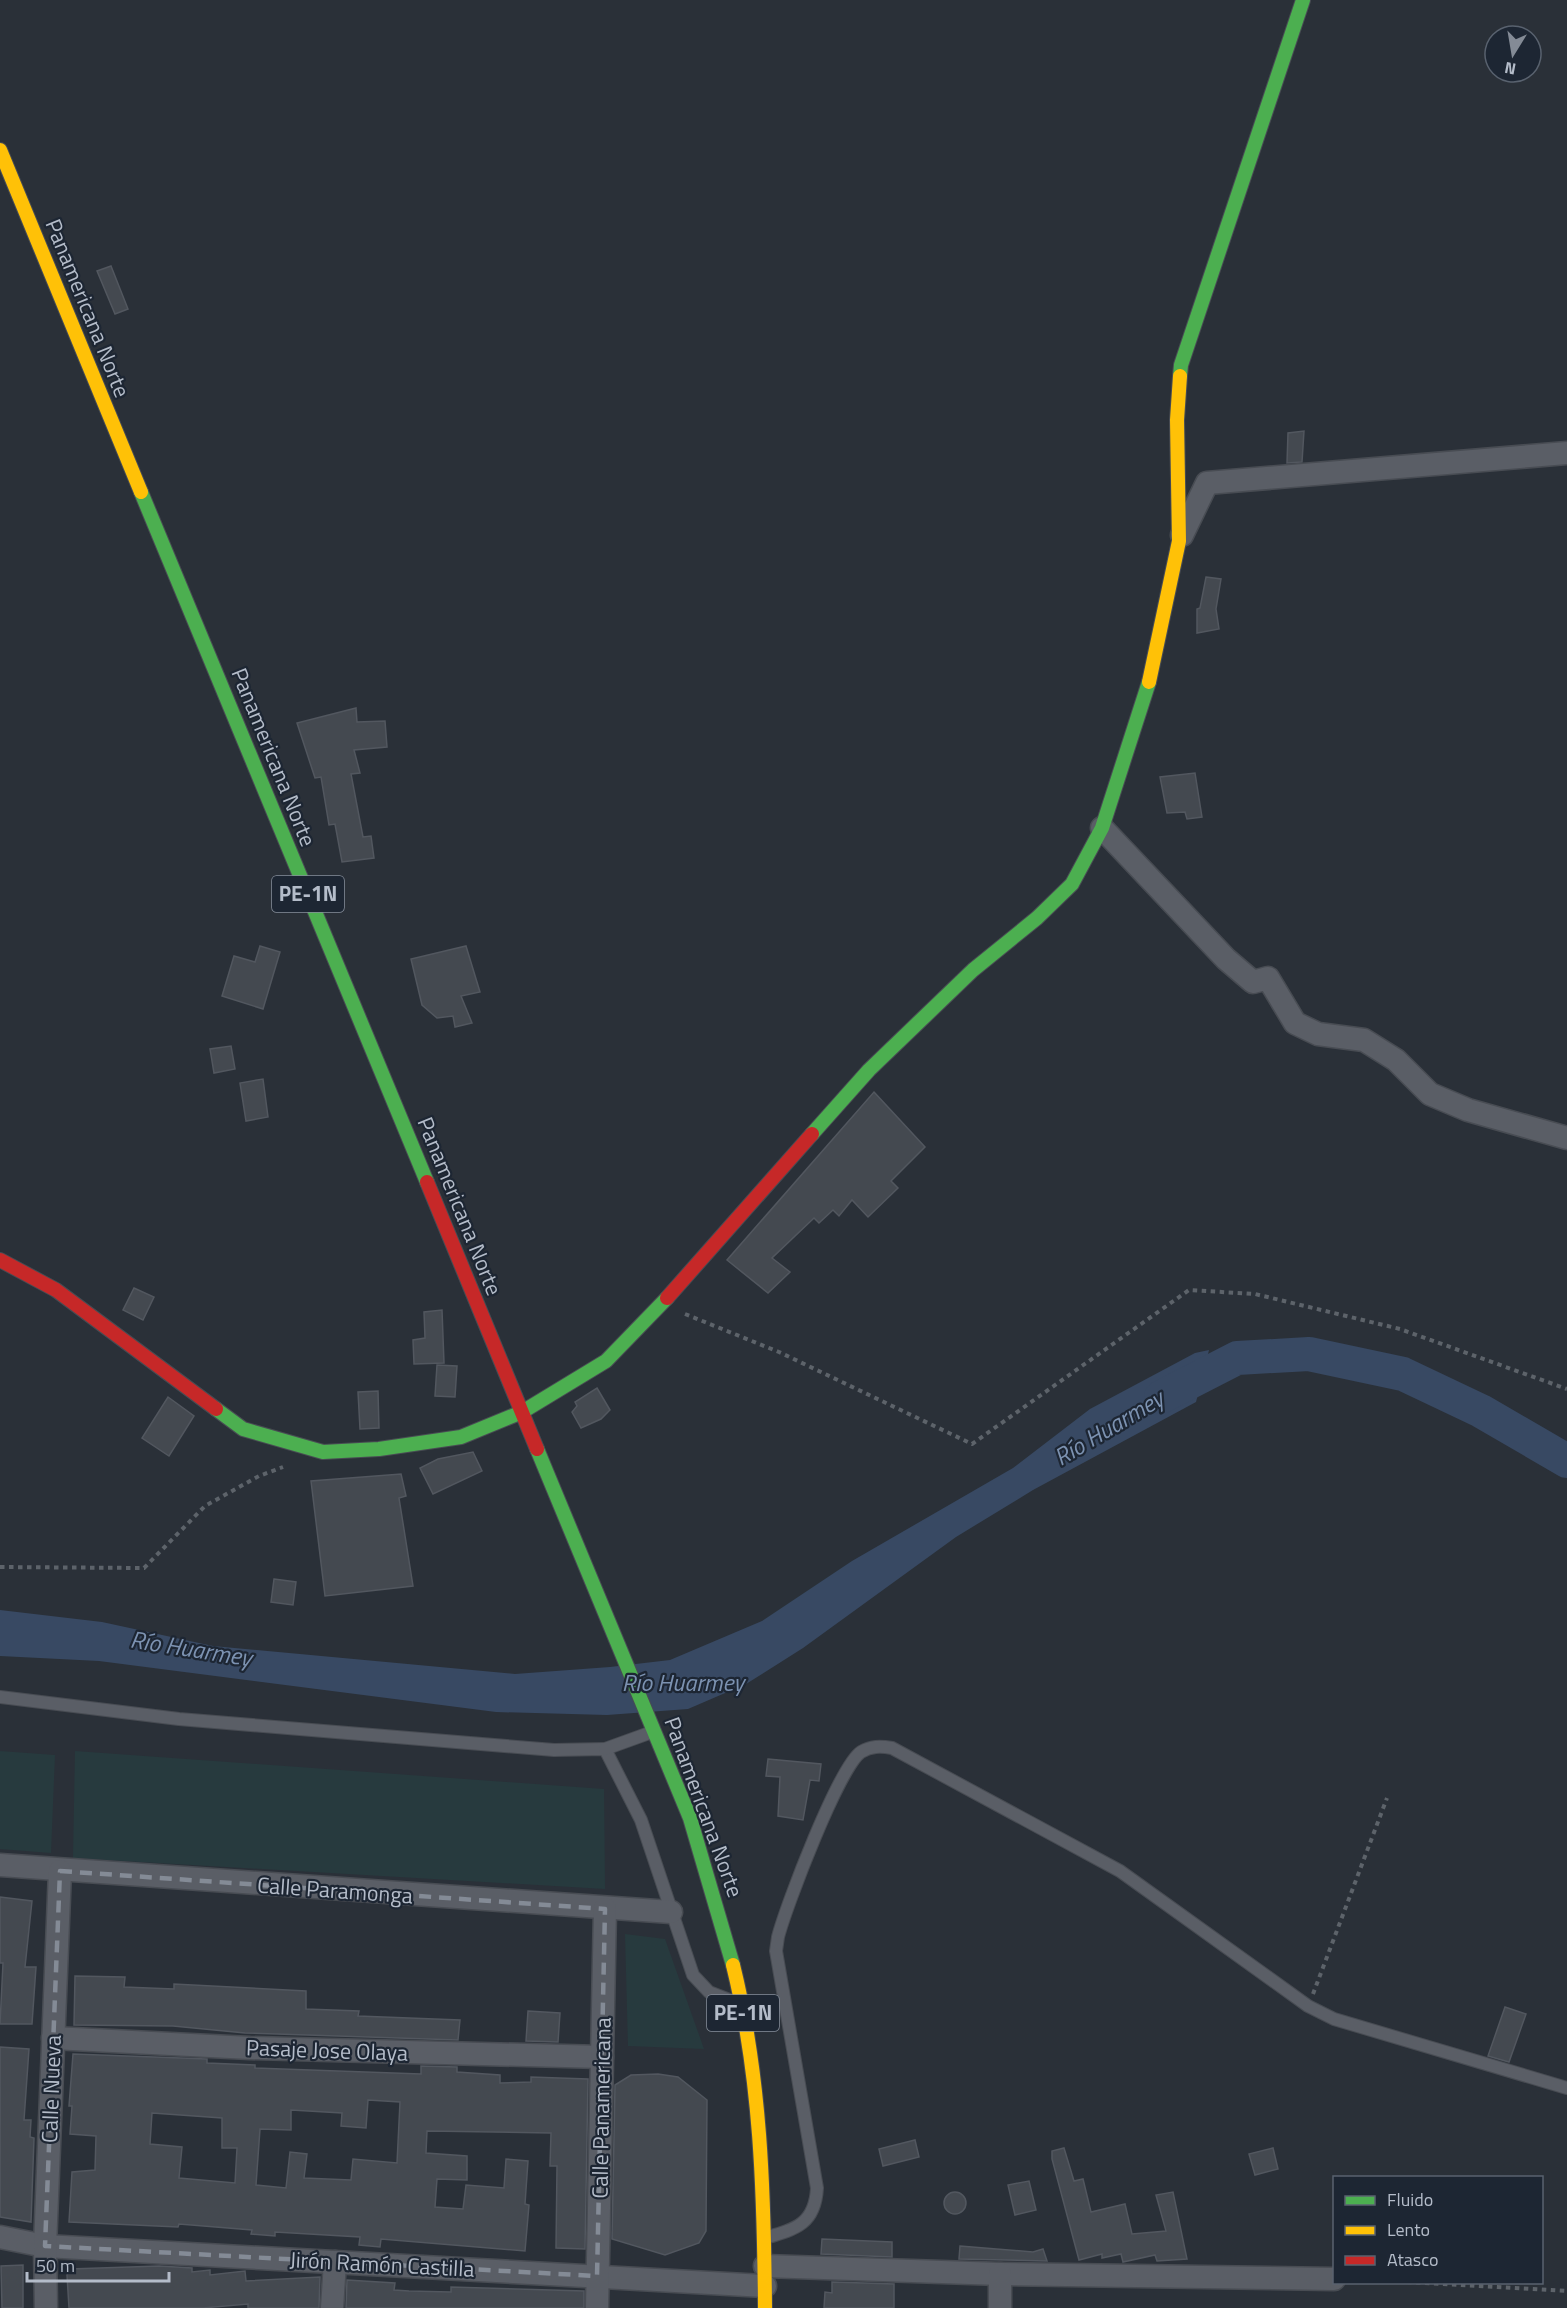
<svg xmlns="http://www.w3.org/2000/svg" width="1567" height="2308" font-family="'Titillium Web',sans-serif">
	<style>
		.green { fill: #273a3e }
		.water { fill: #384963 }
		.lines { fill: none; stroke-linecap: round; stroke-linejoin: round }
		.river { stroke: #384963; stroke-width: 34 }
		.building { fill: #444950; stroke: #52575f; stroke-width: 1.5; fill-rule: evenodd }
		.lane-casing { stroke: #484c53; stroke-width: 14 }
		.street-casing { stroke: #484c53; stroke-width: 25 }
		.fast-casing { stroke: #484c53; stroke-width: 16 }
		.slow-casing { stroke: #484c53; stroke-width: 16 }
		.jam-casing { stroke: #484c53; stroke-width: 16 }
		.path { stroke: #5d636a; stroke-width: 4; stroke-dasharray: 4.5 4.5; stroke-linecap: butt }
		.lane { stroke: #5a5e66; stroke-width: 12 }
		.street { stroke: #5a5e66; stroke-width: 22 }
		.fast { stroke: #4caf50; stroke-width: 14 }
		.slow { stroke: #ffc107; stroke-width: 14 }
		.jam { stroke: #c62828; stroke-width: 14 }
		.marked { fill: none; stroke: #848b96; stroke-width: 4.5; stroke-dasharray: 12 8; stroke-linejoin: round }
		.labels { text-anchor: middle; stroke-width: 4.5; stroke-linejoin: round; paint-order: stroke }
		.shield { fill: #1d2633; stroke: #878f9c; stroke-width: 1.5 }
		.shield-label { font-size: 21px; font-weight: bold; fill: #b4bcc9 }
		.street-label { font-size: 22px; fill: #b4bcc9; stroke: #1d2633 }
		.water-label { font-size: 24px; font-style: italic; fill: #7c92b1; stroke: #1d2633 }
	</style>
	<rect width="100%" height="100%" fill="#2a3038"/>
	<g class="green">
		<polygon points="0,1751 55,1755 51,1853 0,1849"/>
		<polygon points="75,1751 604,1789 605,1889 73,1858"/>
		<polygon points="625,1934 665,1939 704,2049 628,2046"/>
	</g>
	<polygon class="water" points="1209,1350 1196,1402 1033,1490 956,1537 803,1648 746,1684 688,1709 607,1715 496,1712 99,1661 0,1656 0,1610 102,1622 213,1646 515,1674 610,1667 670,1660 762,1621 852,1561 1013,1468 1090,1409 1195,1353"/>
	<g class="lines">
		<polyline class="river" points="1161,1397 1237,1358 1309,1354 1403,1374 1481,1411 1567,1461"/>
	</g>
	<g class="building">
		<polygon points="111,266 128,309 115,314 97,271"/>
		<polygon points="1304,431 1302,462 1287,463 1288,433"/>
		<polygon points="1206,577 1221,579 1216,609 1219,629 1197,633 1197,609 1200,608"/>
		<polygon points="356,708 357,722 385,721 387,747 354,750 360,773 351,774 363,837 371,836 374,858 342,862 335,824 329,825 321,777 315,778 297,723"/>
		<polygon points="1195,773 1202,817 1187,819 1185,812 1167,813 1160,777"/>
		<polygon points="260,946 280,952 263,1009 222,996 234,956 255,962"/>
		<polygon points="466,946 480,992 461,996 472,1023 455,1027 453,1016 437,1018 422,1005 411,959"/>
		<polygon points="231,1046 235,1069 214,1073 210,1049"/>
		<polygon points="263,1079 268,1117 246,1121 240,1083"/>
		<polygon points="874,1092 925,1147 891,1181 898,1188 868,1217 852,1200 839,1216 833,1210 819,1223 814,1218 772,1258 790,1272 768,1293 727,1260"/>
		<polygon points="134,1288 154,1297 143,1320 123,1310"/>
		<polygon points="442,1310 444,1363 414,1364 413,1340 425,1338 424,1312"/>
		<polygon points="437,1365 457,1366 455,1397 435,1396"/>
		<polygon points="597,1388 610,1410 601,1419 581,1428 572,1412 577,1406 575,1402"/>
		<polygon points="378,1391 379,1428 360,1429 358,1392"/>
		<polygon points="168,1397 194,1416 169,1456 142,1438"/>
		<polygon points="473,1452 482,1471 433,1494 420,1468 438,1459"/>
		<polygon points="401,1474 406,1496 399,1498 413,1586 325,1596 311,1481"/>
		<polygon points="274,1579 296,1582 293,1605 271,1602"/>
		<polygon points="768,1759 821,1764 819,1781 810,1780 803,1820 778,1816 780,1777 766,1776"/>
		<polygon points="0,1897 32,1901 25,1967 36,1967 32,2024 0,2024 3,1963 0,1963"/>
		<polygon points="75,1976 125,1977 124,1987 174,1989 174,1984 306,1991 306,2009 359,2011 358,2016 460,2020 458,2040 245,2033 173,2026 74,2025"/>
		<polygon points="1505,2007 1526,2014 1509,2062 1488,2056"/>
		<polygon points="528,2011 560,2013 558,2042 526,2041"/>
		<polygon points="0,2047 29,2049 24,2120 31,2120 30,2137 34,2138 31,2222 0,2217"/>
		<path d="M73,2054l134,5v4l48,2v3l166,6v-8l36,1v5l43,3v8l31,-1v-5l57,2 -3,170 -29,-1 1,-82h-7l1,-33 -124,-2 -1,22 41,3v24l-30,-1 -2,28 28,2 3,-24 38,3 2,-29 22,2 -3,43 4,1 -4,46 -144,-12 -1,8 -21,-2 1,-8 -85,-5v4l-24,-2 1,-4 -73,-6 -1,3 -109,-5 3,-50 23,-2 1,-34 -26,-2 2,-28h-3zM368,2100l32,2 -3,61 -44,-4 -2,21 -47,-2 3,-24 -17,-2 -4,36 -30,-3 4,-56 31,1v-20l51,3 -1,13 25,2zM152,2113l70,5v30h15l-2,35 -56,-5 3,-31 -32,-3z"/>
		<polygon points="658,2074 678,2077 707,2100 706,2231 699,2243 665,2255 612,2239 615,2085 631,2075"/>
		<polygon points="915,2140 919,2157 883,2166 879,2149"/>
		<polygon points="1064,2148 1074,2181 1083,2179 1091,2212 1125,2204 1132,2234 1166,2231 1156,2195 1173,2192 1187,2259 1157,2261 1155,2255 1123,2262 1121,2254 1102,2258 1102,2254 1079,2260 1052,2159 1052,2151"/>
		<polygon points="1273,2148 1278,2169 1255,2175 1249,2154"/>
		<polygon points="1029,2181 1036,2210 1015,2215 1008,2185"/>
		<circle cx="955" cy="2203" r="11"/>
		<polygon points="822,2239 892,2242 892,2257 821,2254"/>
		<polygon points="960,2246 1033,2252 1043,2249 1047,2261 959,2259"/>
		<polygon points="23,2265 23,2308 2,2308 1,2266"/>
		<polygon points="159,2266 192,2268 192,2272 210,2270 210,2275 245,2271 246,2281 320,2277 319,2308 248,2308 248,2304 203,2308 69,2308 67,2275 70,2269"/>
		<polygon points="347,2280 395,2283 394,2290 409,2291 451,2292 451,2287 584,2291 584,2308 346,2308"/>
		<polygon points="832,2282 894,2284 894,2308 824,2308 825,2292 832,2293"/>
	</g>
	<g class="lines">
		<g class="lane-casing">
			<g id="lane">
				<polyline points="0,1697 179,1719 554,1750 605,1749 641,1820 693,1975 709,1992 740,2004"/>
				<polyline points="605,1749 652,1732"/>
				<path d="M765,2238c31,-9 50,-14 52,-50l-41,-237 2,-14c8,-31 61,-170 83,-185 10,-6 19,-6 31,-4l228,123 188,135 26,13 233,69"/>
			</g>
		</g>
		<g class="street-casing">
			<g id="street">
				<polyline points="1182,535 1207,483 1567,453"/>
				<polyline points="1102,828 1226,959 1253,982 1268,978 1295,1023 1318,1034 1364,1040 1396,1060 1430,1094 1468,1110 1567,1138"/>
				<polyline points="0,1865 671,1912"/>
				<polyline points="53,2038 250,2048 602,2057"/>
				<polyline points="0,2237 45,2246 765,2286"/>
				<polyline points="765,2266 1000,2274 1334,2279"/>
				<polyline points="46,2308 45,2246 60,1871"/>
				<polyline points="332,2308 335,2262"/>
				<polyline points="597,2308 605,1909"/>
				<polyline points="1000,2308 1000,2274"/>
			</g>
		</g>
		<g class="fast-casing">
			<g id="fast">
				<polyline points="1180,376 1181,365 1303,0"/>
				<polyline points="141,492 427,1182"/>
				<polyline points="812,1134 869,1070 973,970 1037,918 1072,884 1102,828 1149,682"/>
				<polyline points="216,1409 243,1429 323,1452 379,1449 461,1437 522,1412 606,1361 667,1298"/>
				<polyline points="537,1449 690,1818 733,1965"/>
			</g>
		</g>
		<g class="slow-casing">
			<g id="slow">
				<polyline points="0,150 141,492"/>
				<polyline points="1149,682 1179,541 1177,420 1180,376"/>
				<path d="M733,1965c28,113 31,228 32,343"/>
			</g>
		</g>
		<g class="jam-casing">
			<g id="jam">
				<polyline points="427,1182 537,1449"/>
				<polyline points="0,1260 56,1290 216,1409"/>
				<polyline points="667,1298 812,1134"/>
			</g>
		</g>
		<g class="path">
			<polyline points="685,1314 779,1352 972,1444 1189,1290 1255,1294 1400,1329 1567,1389"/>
			<polyline points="0,1567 144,1568 205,1506 259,1476 283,1467"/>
			<polyline points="1313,1994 1387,1798"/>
			<polyline points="1407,2282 1567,2291"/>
		</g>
		<use href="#lane" class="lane"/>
		<use href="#street" class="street"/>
		<use href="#fast" class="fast"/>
		<use href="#slow" class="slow"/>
		<use href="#jam" class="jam"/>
	</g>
	<path class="marked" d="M60,1871l545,38 -8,367 -552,-30z"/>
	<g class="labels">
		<g class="shield">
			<rect x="272" y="876" width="72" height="36" rx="4.5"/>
			<rect x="707" y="1995" width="72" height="36" rx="4.5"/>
		</g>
		<g class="shield-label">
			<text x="308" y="901">PE-1N</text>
			<text x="743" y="2020">PE-1N</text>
		</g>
		<g class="street-label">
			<text transform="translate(88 308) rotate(68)" y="8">Panamericana Norte</text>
			<text transform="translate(274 757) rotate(68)" y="8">Panamericana Norte</text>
			<text transform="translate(460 1206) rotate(68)" y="8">Panamericana Norte</text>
			<text transform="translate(704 1807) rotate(70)" y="8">Panamericana Norte</text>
			<text transform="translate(335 1890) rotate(4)" y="8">Calle Paramonga</text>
			<text transform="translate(327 2050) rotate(2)" y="8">Pasaje Jose Olaya</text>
			<text transform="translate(51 2089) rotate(-88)" y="8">Calle Nueva</text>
			<text transform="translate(601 2108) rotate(-89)" y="8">Calle Panamericana</text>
			<text transform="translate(382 2264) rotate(3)" y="8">Jirón Ramón Castilla</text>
		</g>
		<g class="water-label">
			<text transform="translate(1109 1428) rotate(-31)" y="8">Río Huarmey</text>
			<text transform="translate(191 1649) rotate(9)" y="8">Río Huarmey</text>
			<text x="683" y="1691">Río Huarmey</text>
		</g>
	</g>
	<rect x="1333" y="2176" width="210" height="108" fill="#1d2633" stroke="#59626f" stroke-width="1.5"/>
	<rect x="1345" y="2196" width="30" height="9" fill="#4caf50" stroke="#59626f" stroke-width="1.5"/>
	<text x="1387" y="2206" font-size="18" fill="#b4bcc9">Fluido</text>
	<rect x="1345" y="2226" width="30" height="9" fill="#ffc107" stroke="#59626f" stroke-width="1.5"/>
	<text x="1387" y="2236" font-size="18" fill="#b4bcc9">Lento</text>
	<rect x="1345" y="2256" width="30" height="9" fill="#c62828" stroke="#59626f" stroke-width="1.5"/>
	<text x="1387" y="2266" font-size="18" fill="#b4bcc9">Atasco</text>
	<g transform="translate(1513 54) rotate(191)"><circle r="28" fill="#1d2633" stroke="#59626f" stroke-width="1.5"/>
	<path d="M0-4.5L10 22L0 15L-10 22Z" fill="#848b96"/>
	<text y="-9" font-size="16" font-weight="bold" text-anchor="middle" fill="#b4bcc9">N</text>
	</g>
	<path d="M27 2272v9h142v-9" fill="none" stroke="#b4bcc9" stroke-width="3"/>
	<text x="36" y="2272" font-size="18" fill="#b4bcc9" stroke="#1d2633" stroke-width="4.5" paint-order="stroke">50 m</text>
</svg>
